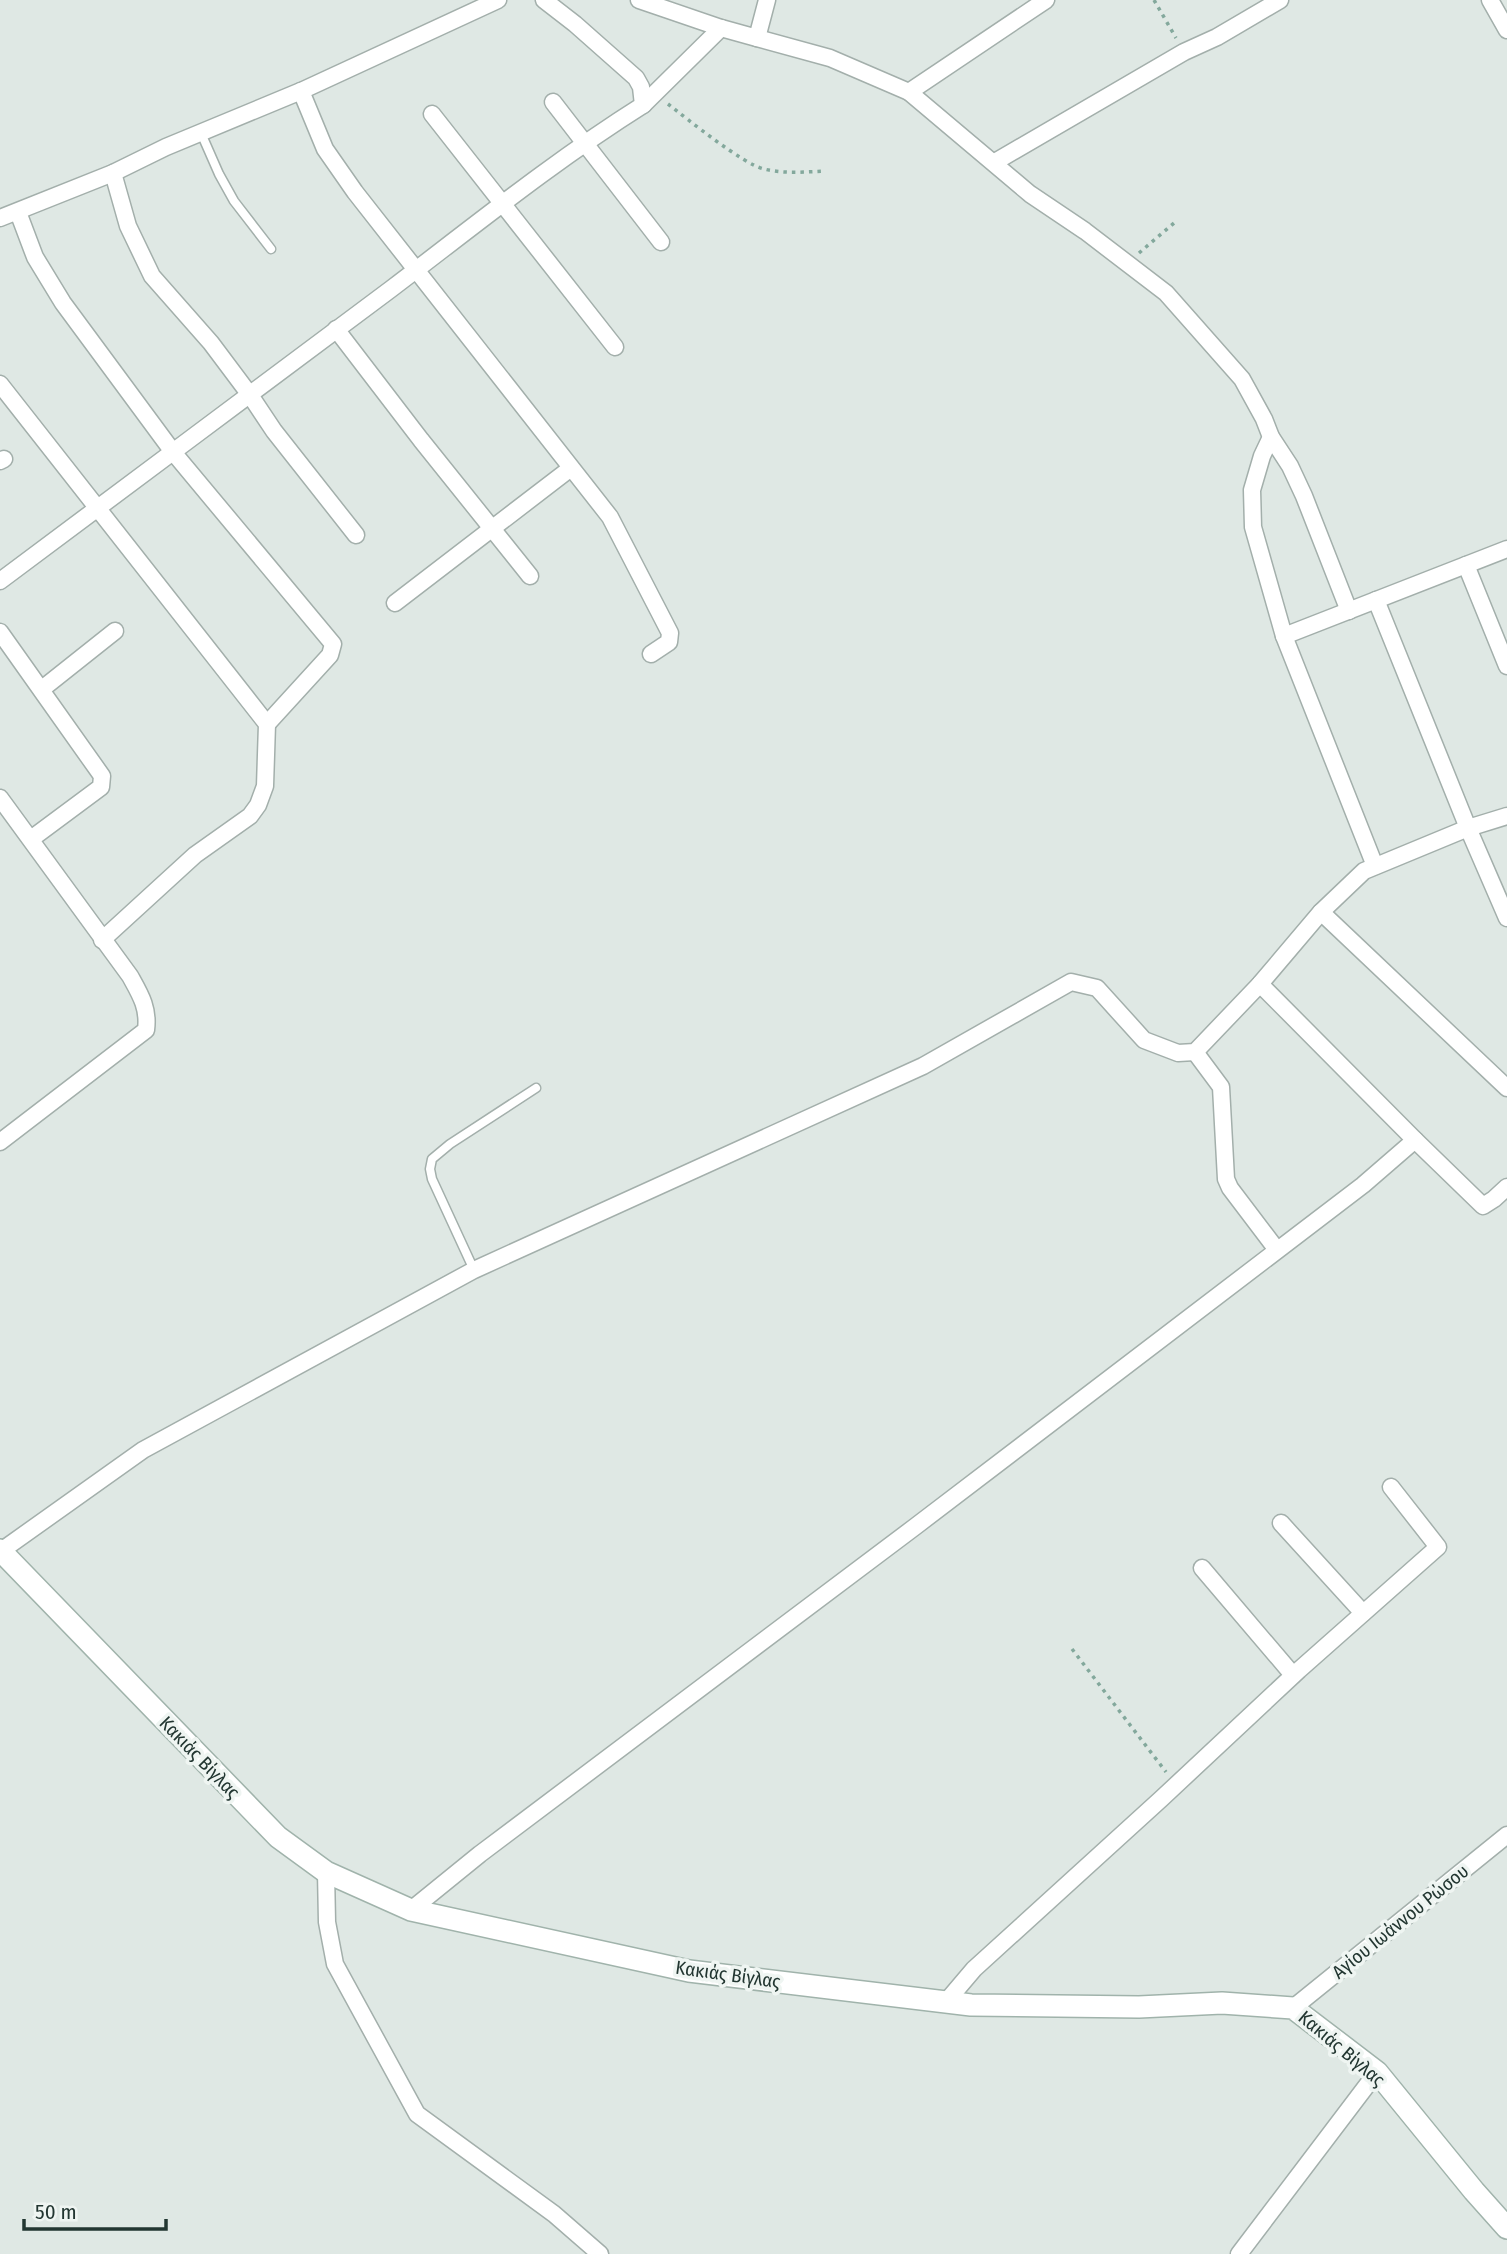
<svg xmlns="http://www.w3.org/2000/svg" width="1507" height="2254" font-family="'Fira Sans Condensed',sans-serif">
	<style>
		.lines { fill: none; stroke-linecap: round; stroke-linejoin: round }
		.lane-casing { stroke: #a3afab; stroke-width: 11 }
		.street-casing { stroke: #a3afab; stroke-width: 19 }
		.secondary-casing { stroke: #a0b3ab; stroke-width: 24 }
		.path { stroke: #83a89c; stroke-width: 3.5; stroke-dasharray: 3.5 5; stroke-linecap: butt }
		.lane { stroke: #fff; stroke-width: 8 }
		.street { stroke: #fff; stroke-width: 16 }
		.secondary { stroke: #fff; stroke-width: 21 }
		.labels { text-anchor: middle; stroke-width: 7; stroke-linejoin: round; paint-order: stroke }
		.street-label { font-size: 19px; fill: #223631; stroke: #eff5f2 }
	</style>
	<rect width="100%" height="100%" fill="#dfe8e4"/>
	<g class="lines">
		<g class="lane-casing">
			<g id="lane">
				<polyline points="201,133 219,174 234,201 271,249"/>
				<polyline points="474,1270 432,1179 430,1169 432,1159 450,1144 536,1088"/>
			</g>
		</g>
		<g class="street-casing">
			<g id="street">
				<polyline points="639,0 721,28 757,38 767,0"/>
				<polyline points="1490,0 1507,30"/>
				<polyline points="757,38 830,58 909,92 1046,0"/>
				<polyline points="301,91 325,149 355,192 610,517 670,633 669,642 651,654"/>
				<polyline points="909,92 1030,194 1085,231 1166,293 1242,379 1264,419 1271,437 1290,466 1304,496 1349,611"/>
				<polyline points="553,102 661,242"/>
				<polyline points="643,105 721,28"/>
				<polyline points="432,114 615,347"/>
				<polyline points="995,162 1184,52 1217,37 1280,0"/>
				<polyline points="113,173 128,226 152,276 211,343 250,395 274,431 356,535"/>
				<polyline points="18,212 35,257 63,303 173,452 333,644 330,655 267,724"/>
				<polyline points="0,218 113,173 166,147 301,91 498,0"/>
				<polyline points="336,329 421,440 530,576"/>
				<path d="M0,384c89,113 177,227 267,340l-2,62 -7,19 -8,11 -55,39 -93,85"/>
				<polyline points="1271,437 1262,456 1252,490 1253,527 1284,636 1375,866"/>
				<polyline points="0,461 4,459"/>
				<polyline points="1466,565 1507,666"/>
				<path d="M0,581c130,-98 261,-194 391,-292 83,-63 163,-128 252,-184l-2,-18 -5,-9 -61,-54 -31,-24"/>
				<polyline points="1376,600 1468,828 1507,918"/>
				<polyline points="395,603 571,468"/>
				<polyline points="0,632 102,776 101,787 31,839"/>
				<polyline points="1284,636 1507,549"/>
				<polyline points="42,689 115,631"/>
				<path d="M0,798l130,178c10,18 19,32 16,54l-146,112"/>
				<polyline points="1321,912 1507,1088"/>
				<polyline points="1260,984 1415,1140 1483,1206 1494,1199 1507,1187"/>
				<polyline points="1195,1052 1221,1087 1226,1179 1230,1188 1277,1250"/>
				<polyline points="1281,1523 1363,1613"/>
				<polyline points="1,1551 143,1450 474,1270 923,1066 1071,982 1097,988 1144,1040 1178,1053 1195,1052 1260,984 1321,912 1364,871 1468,828 1507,816"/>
				<polyline points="1202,1568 1293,1675"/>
				<polyline points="326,1872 327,1922 335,1964 417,2114 554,2214 600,2254"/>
				<polyline points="411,1910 480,1854 916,1526 1363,1185 1415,1140"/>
				<polyline points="946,2002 974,1969 1161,1799 1299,1670 1438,1547 1391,1487"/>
				<polyline points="1293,2008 1507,1835"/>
				<polyline points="1239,2254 1377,2072"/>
			</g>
		</g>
		<g class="secondary-casing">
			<polyline id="secondary" points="0,1550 278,1837 326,1872 411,1910 689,1971 971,2005 1139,2007 1222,2003 1293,2008 1377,2072 1474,2191 1507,2228"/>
		</g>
		<g class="path">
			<polyline points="1154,0 1176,38"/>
			<path d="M668,104c18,14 76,61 96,65 20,5 41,3 61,2"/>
			<polyline points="1139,253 1174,223"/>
			<polyline points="1072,1649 1166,1772"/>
		</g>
		<use href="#lane" class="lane"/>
		<use href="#street" class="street"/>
		<use href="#secondary" class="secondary"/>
	</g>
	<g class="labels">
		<g class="street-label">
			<text transform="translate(200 1757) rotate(46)" y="7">Κακιάς Βίγλας</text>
			<text transform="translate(1400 1921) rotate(-39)" y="7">Αγίου Ιωάννου Ρώσου</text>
			<text transform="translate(728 1974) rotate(8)" y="7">Κακιάς Βίγλας</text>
			<text transform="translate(1342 2048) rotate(40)" y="7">Κακιάς Βίγλας</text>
		</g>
	</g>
	<path d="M24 2219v10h142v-10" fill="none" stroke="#223631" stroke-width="3.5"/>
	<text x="35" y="2219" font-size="21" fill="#223631" stroke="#eff5f2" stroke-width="5" paint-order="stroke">50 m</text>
</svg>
